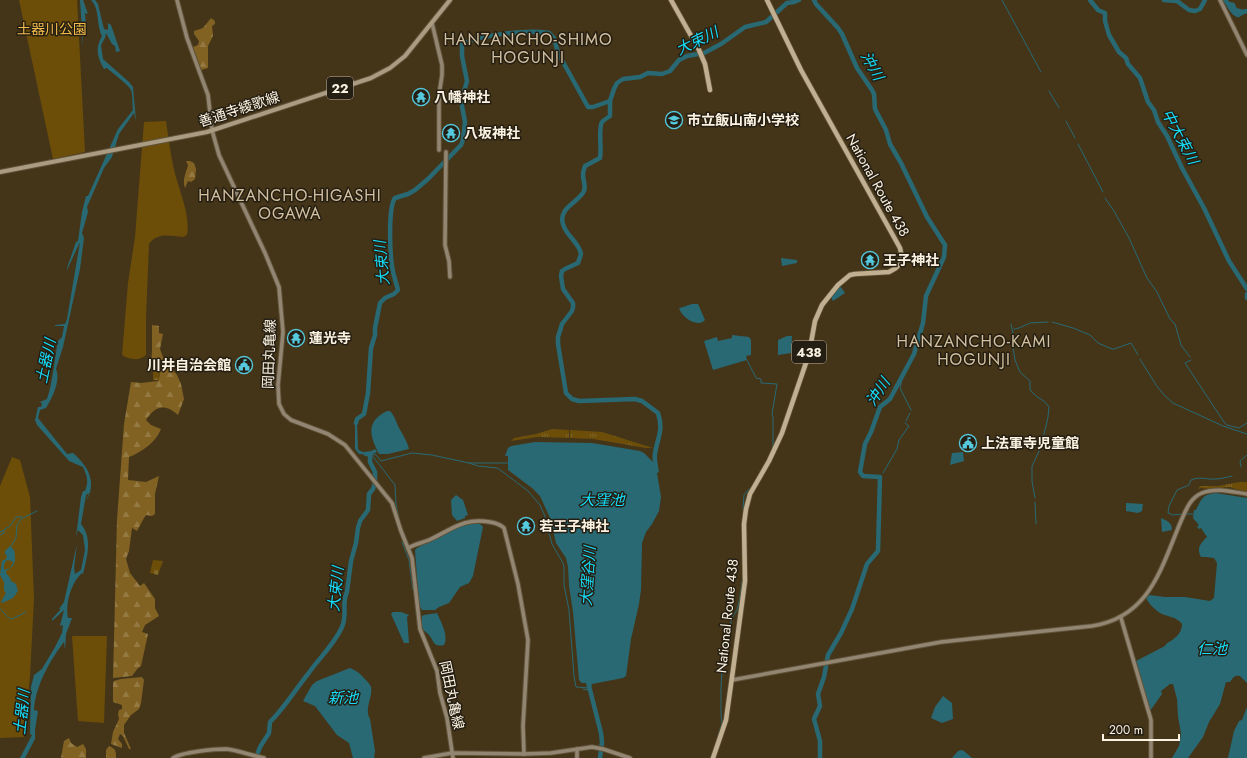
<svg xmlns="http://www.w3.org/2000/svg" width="1247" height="758" font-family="Jost,'Noto Sans JP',sans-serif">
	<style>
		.grass { fill: url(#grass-tufts) }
		.forest { fill: url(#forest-firs) }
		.cemetery { fill: url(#cemetery-stones) }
		.park { fill: #6c4e09 }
		.water { fill: #286974; fill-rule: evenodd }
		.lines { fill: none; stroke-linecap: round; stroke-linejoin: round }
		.stream { stroke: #286974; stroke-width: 1 }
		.river { stroke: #286974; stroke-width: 4.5 }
		.secondary-casing { stroke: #615339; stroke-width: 5.5 }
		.primary-casing { stroke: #615339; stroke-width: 6 }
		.highway-casing { stroke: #615339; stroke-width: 6 }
		.secondary { stroke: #928672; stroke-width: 3.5 }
		.primary { stroke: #aa9c82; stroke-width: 4 }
		.highway { stroke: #c0af90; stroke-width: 4.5 }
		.labels { text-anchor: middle; stroke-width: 3; stroke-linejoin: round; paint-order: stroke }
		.shield { fill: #251e12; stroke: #bbb2a4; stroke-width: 1 }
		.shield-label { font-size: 13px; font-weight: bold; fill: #fbf2e2 }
		.park-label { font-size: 14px; fill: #f3bc4b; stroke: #251e12 }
		.poi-label { font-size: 14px; font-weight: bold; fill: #fbf2e2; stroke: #251e12; text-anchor: start }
		.street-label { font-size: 14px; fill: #fbf2e2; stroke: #251e12 }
		.water-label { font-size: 15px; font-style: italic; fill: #14ddfa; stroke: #251e12 }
		.quarter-label { font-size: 16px; letter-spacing: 1px; fill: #d2c0a0; stroke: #251e12 }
	</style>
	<defs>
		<pattern id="grass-tufts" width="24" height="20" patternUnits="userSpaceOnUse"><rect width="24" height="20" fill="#6c4e09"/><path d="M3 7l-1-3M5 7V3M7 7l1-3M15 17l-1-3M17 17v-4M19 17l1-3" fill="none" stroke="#82682d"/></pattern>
		<pattern id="forest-firs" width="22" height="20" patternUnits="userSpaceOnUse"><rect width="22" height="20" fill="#816222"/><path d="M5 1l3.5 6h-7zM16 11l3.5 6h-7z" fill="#947942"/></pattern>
		<pattern id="cemetery-stones" width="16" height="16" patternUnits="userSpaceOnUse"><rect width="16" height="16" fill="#6c4e09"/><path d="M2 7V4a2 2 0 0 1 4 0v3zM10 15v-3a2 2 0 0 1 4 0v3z" fill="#82682d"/></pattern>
	</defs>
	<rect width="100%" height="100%" fill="#443519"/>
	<g class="grass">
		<polygon points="552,429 569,430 569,438 537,437 511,441 514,438 536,434"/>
		<polygon points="570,430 602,432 653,448 646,448 593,439 570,438"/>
		<polygon points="1240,482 1247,482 1247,492 1229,487 1211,489 1201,488 1198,489 1200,486 1218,486"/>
	</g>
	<g class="forest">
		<polygon points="211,18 215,21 215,24 212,26 213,36 208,46 208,68 201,70 193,47 198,45 199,41 194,34 194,31 203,28"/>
		<path d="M186,161h4l4,2 2,6 -1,10 -4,3 -3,-1 -3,7c-3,-8 1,-15 3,-23z"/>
		<path d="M152,325l7,1v7l4,1 -3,15 4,11 13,15 4,9 3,15 -6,16c-13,-12 -23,-9 -32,5l5,5 10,4c-5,13 -19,23 -32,28l-1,23 18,2 13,-6 -4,18v20l-3,2 -6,-1 -2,3 -7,13 -5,-3 -3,23 -3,8 4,14 10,13 4,-3 11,16v9l4,8 -14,9 -3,7 6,2 -7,32 -3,2 -6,8 -19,2 4,-158 7,-96 7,-42 10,1 17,-2 2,-6 -2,-5 -6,1 -1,-6 1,-14z"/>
		<polygon points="142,677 144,680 141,703 139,709 131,715 124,725 124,733 131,749 129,749 123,736 120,734 118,739 122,744 122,748 111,744 113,732 119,719 118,714 119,710 122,709 122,705 113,702 113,683 114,681 121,679"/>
		<polygon points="69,738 71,743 77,747 83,744 86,749 86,758 61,758 64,741"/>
		<path d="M109,746c7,3 7,5 7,12h-10v-8z"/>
	</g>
	<g class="cemetery">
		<polygon points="159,370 160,371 159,380 153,380 153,372"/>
		<polygon points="153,560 163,561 158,575 150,573"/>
	</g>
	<g class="park">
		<polygon points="19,0 77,0 85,152 53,159"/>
		<path d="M166,121c2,15 4,29 7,44 4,21 18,49 14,70l-4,2c-12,-1 -26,-5 -34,7l-3,74v37c-6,6 -17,5 -24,0l6,-72 7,-46 9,-115z"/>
		<polygon points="12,457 20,460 30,497 34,599 30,676 24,737 0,738 0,486"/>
		<polygon points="72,636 107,636 104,723 78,721"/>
	</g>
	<g class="water">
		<polygon points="80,0 83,0 88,14 85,13 86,26 83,30 83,47"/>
		<path d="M91,0h4l3,4 6,25 4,1v-7l3,2 9,26 -4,1 -1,-6 -3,-2 -6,-11 -1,5 -4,7 2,14 26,23 4,5 3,34 -2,-8 -15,21 -7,23 -8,11 -17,39 1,5 -6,21 2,5 -4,31 -17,78 -7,22c5,12 -4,29 -10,39l-6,2 -2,8 29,36 6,-1c14,12 25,29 13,48l3,-8 -3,2 -5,29c12,15 6,33 2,50l-1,-1c-11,10 -17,30 -14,45h4l-6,16 -1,16 -1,-8c-14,18 -29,45 -30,68l4,1 -3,19v9l-10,19h-5l12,-23 -2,-1 1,-47 3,-12 8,-6 13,-22 7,-14 1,-8 -3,1 4,-16 -12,11v-2l9,-10h-2l5,-7 13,-58 -3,24 1,6 6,-4 4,-20 -2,-15 -5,-5 -2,7 5,-40 2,-6h2c4,-10 2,-15 -2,-24l-14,-6 -32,-36 -2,-5 3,-13h3l1,-3 -2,-2 7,-3c6,-18 7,-38 11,-58l4,-4 2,-11h-9v-1l10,-1 2,-5 13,-77 -13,28v-2l9,-26 2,-1 4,-29 4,-16h2l30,-67 15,-19c-1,-6 0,-15 -2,-20 -2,-5 -20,-18 -24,-22l-3,1c-7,-12 -9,-21 -2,-33 -6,-12 -2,-27 -11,-36z"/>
		<polygon points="781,258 797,260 797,263 782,266"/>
		<polygon points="840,286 845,293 833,301 831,297"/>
		<path d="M692,304h6l7,16c-7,8 -23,-2 -26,-12h1z"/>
		<polygon points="732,335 749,337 751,340 751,355 746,356 747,360 713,370 704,341 717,337 718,341 732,338"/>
		<polygon points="787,336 792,336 791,353 778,355 778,340"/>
		<path d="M387,411h3c5,5 6,11 9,17 4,7 8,13 10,21l-21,5h-9c-9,-18 -14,-32 8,-43z"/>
		<path d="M358,417l1,2 -2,3 1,27c4,5 12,3 17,0l2,3 -6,3 -12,-1 -4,-5v-28z"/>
		<polygon points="535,442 592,443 640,451 644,453 653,462 657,461 659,472 657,473 661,497 659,511 652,524 646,532 642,543 641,590 639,604 631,639 626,676 623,678 592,684 591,687 588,687 587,683 582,683 579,680 573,612 569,586 568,567 566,558 556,543 550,518 540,496 532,488 508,470 508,456 505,456 508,448 511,446"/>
		<polygon points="963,452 964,461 950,465 952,453"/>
		<path d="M1216,493l31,5v185l-7,-7c-6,-1 -7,2 -10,6h-4l-6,22 -11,18 -6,15 -15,21h-16l7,-12 2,-12 -3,-18 -1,-17 -4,-15h-3l-9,7 1,3 -12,17 -14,-50 29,-15 1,-2c8,-5 16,-10 16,-20 -5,-7 -13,-7 -20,-10 -7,-4 -13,-10 -16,-16l3,-3 16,2h20l25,4 4,-3 3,-35 -3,-5 -8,-1h-5c-5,-9 0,-14 6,-20l-6,-9 -2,1 -2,-2 2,-2 -6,-7 1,-8h2c6,-12 6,-15 20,-17z"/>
		<polygon points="456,495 463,500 468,515 465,516 465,518 457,521 452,515 451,500"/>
		<polygon points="1126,503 1143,504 1142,511 1138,513 1126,511"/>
		<path d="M1161,518c6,3 11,4 11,12l-10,2z"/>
		<path d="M470,523c5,0 10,-1 13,4l-10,49 -4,7 -9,4 -11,16 -10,4 -4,3h-13l-3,-5 -4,-55 2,-2 31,-17z"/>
		<path d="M10,546l4,4c2,10 2,16 -8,21v2l4,5 1,3 5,3 2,7 -5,7 -11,5 -1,-1 5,-9 -2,-3v-8l-4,-7 2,-14 4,-2 1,-3 -2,-2v-3zM7,560l5,1 1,2 -3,5 -6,2v-6z"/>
		<polygon points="393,612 401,612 409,615 407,617 409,643 404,643 391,614"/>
		<path d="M437,613c4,9 12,23 7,32 -12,3 -10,-6 -16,-11 -3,-3 -6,-4 -6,-8 -1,-3 0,-7 0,-10l2,-1z"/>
		<path d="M350,668c5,2 10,5 13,9 3,3 7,7 8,10 2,10 -7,21 -1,32l5,32 -1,7h-21l-4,-15 -12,-8 -22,-29 -12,-5 9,-16 5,-4z"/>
		<polygon points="943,696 952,703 953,719 942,723 931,718 935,707"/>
		<polygon points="1247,707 1247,758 1228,758 1234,731 1239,721 1242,720"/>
		<polygon points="961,750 964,751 972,758 952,758 958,751"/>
	</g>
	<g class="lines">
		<g class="stream">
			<polyline points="1002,0 1041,72"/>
			<polyline points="1049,91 1059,108"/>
			<polyline points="1066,121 1075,138"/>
			<polyline points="1078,144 1103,192"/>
			<polyline points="1105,198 1114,211 1129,238 1147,278 1157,292 1170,319 1175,324 1181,345 1190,357"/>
			<polyline points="1052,322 1073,328 1090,335 1098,343 1112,349 1114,349 1131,343 1138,355"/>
			<polyline points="1011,324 1014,338 1013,348 1015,360 1020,372 1030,381 1030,390 1036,396 1045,402 1049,407 1048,417 1041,447 1032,466 1032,481 1035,498"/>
			<polyline points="1014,329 1019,328 1030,323 1048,322"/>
			<polyline points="1140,359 1156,385 1164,395 1173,403 1223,426 1247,434"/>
			<polyline points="747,360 756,378 761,379 761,383 777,384 772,414 773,417 773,447"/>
			<polyline points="1191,360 1185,363 1224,422 1227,425 1239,428 1247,423"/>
			<polyline points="899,379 902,379 900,388 911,410"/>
			<polyline points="906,421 910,413"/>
			<polyline points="371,454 395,485 396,504 400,524"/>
			<polyline points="372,454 376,455 381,461 412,453 432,455 469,463 508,463"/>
			<polyline points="469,463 478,466 497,468 503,472 528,491 540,505 544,514 552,544 563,563 564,567 564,585 569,610 574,676 576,687 589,688"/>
			<polyline points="1241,467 1240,461 1247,455"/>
			<polyline points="883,473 897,449 899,440 909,426 905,423"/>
			<polyline points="880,477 881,476"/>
			<polyline points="1035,502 1036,524"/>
			<polyline points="743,509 744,495 749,489"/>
			<path d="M1183,514l-10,1 -5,-2 1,-7 8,-16 12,-5 2,-5c8,-4 17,0 25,-1 5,0 11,-2 16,-3"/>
			<polyline points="1187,514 1193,514"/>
			<polyline points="0,532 4,530"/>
			<polyline points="0,535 4,533 4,530 11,525 16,517 22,517"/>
			<polyline points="402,542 409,560 413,590"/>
			<polyline points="10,548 16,538 17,525 21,519 37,511"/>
			<path d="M0,609c5,3 6,9 12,10l14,-7"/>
			<polyline points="583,689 588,690 589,688"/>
			<polyline points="717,739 722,723 721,715 721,687 723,655 732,618 737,610 739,602 743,577"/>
		</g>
		<g class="river">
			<polyline points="814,0 816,4 838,28 842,34 857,68 872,90 874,94 875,109 886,130 890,144 901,163 927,217 945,245 944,257 926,296 923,323 914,354 890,399 880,407 871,432 865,444 860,472 863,476 880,477 878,551 867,564 852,609 841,633 828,655 824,677 818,694 820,706 814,719 820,741 820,758"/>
			<polyline points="1090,0 1098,10 1105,13 1105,21 1109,35 1119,52 1126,58 1128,64 1140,78 1148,102 1154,110 1158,122 1167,136 1182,168 1204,208 1229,261 1247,289"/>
			<polyline points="1164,0 1177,1 1189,10 1195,11 1200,9 1205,0"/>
			<path d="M1225,0c5,5 6,13 13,15l5,-3 4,-1"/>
			<polyline points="1229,4 1233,5 1235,10 1243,12"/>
			<polyline points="1247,294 1247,298"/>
			<path d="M356,423l1,-4 7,-5 4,-21 3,-45 4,-13v-7l5,-25 5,-5 9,-4 4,-4c-2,-8 -5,-16 -6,-24 -2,-14 -4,-59 3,-68l13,-4 7,-4 13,-11 33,-34 2,-5 2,-18 -3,-16v-7l5,-18 -5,-25v-12c19,-9 66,-15 87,-11l5,5 4,15 30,54h5l17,-6"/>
			<path d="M655,467c1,-4 -1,-8 0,-13 2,-16 9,-23 3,-41l-16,-12 -7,-2 -56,2 -7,-2 -6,-6 -8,-49v-7l4,-13 10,-13 1,-4v-4l-10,-14 -2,-13 1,-5 3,-2 13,-6 3,-9c-2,-12 -15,-18 -18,-30 -5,-16 15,-21 21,-33 2,-6 -1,-10 -1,-16 0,-2 1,-6 2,-9l15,-8c2,-9 -2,-30 2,-36 2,-2 5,-4 8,-6v-15l4,-12 3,-6 6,-4 17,-2 8,-4 14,1 8,-3 9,-11 8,-4 17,-3 17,-9 24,-17 21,-5 21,-19 7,-1 5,-2"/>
			<polyline points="588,682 601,733 602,742 600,758"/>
			<path d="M256,758l4,-11 9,-14 1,-11c15,-15 25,-32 38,-48 11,-16 26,-29 34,-47 6,-14 -1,-23 5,-35l4,-31 5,-18 2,-15 2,-7 8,-11 1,-16 4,-5 2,-6v-11l-5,-10v-8h-4"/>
		</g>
		<g class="secondary-casing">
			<g id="secondary">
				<polyline points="177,0 187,38 208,95 212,130 219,155 265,253 279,287 283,332 278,385 279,404 284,414 291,420 328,434 345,445 392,503 401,531 412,558 420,629 437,671 440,693 447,718 453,758"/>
				<polyline points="1220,0 1247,55"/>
				<polyline points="432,23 442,65 442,75 439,95 439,150"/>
				<polyline points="446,152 445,245 449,261 450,277"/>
				<path d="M408,548c7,-4 14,-5 21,-8 22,-10 35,-23 61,-18 6,1 10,2 14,6l14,56 10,56 -5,86 1,28"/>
				<polyline points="1121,618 1151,720 1151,758"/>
				<path d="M732,680l209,-38 151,-16c58,-9 69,-58 89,-105 5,-11 9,-23 21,-28 14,-6 31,-1 45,1"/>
				<path d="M173,758c9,-6 42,-9 53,-9 11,1 27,7 38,9"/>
				<polyline points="424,758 452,753 524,754 551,753 592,747 603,749 630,758"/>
				<polyline points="577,758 577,749"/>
			</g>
		</g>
		<g class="primary-casing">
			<polyline id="primary" points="0,172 207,132 371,78 390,68 405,56 450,0"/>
		</g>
		<g class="highway-casing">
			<g id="highway">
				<polyline points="671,0 699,50 705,64 710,90"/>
				<polyline points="713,758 726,720 733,670 745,581 744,524 746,509 750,494 769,461 782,433 809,354 815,321 822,305 838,285 850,275 855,274 889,272 896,268 900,264 902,257 900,248 801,70 767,0"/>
			</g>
		</g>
		<use href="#secondary" class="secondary"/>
		<use href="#primary" class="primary"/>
		<use href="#highway" class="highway"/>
	</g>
	<defs>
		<g id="temple-ring" transform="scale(0.9)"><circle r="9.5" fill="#251e12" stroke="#55cadf" stroke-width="1.5"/><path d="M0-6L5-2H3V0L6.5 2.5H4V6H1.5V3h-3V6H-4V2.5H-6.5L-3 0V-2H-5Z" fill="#55cadf"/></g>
		<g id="school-ring" transform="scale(0.9)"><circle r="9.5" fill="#251e12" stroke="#55cadf" stroke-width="1.5"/><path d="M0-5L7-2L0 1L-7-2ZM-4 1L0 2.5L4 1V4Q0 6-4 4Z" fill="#55cadf"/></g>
		<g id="civic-ring" transform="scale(0.9)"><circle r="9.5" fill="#251e12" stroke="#55cadf" stroke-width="1.5"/><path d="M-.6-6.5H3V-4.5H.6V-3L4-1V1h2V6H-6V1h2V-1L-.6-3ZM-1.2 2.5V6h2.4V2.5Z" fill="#55cadf"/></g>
	</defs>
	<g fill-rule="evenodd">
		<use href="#temple-ring" x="421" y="97"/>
		<use href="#school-ring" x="674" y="120"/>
		<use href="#temple-ring" x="451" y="133"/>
		<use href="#temple-ring" x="870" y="260"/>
		<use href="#temple-ring" x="296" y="338"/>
		<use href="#civic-ring" x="244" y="365"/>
		<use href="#civic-ring" x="968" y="443"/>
		<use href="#temple-ring" x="526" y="526"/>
	</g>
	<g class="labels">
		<g class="shield">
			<rect x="327" y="77" width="26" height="22" rx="3"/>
			<rect x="792" y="341" width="34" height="22" rx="3"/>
		</g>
		<g class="shield-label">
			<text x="340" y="93">22</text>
			<text x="809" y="357">438</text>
		</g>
		<g class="park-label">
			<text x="52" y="34">土器川公園</text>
		</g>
		<g class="poi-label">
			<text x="434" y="102">八幡神社</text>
			<text x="687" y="125">市立飯山南小学校</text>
			<text x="464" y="138">八坂神社</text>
			<text x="883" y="265">王子神社</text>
			<text x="309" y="343">蓮光寺</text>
			<text x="231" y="370" text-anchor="end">川井自治会館</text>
			<text x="981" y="448">上法軍寺児童館</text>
			<text x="539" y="531">若王子神社</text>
		</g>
		<g class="street-label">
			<text transform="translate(239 109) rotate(-18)" y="5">善通寺綾歌線</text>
			<text transform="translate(878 185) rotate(61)" y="5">National Route 438</text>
			<text transform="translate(269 354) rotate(-88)" y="5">岡田丸亀線</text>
			<text transform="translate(727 616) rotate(-84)" y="5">National Route 438</text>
			<text transform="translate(452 695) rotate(78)" y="5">岡田丸亀線</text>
		</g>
		<g class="water-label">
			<text transform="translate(697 41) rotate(-26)" y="5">大束川</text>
			<text transform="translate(872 66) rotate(61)" y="5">沖川</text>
			<text transform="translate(1180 137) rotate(62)" y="5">中大束川</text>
			<text transform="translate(382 263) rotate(-95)" y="5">大束川</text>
			<text transform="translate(46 361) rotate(-78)" y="5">土器川</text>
			<text transform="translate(878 392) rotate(-57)" y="5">沖川</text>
			<text x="602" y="505">大窪池</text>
			<text transform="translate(588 576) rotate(-86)" y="5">大窪谷川</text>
			<text transform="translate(336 589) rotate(-84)" y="5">大束川</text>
			<text x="1212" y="654">仁池</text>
			<text x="343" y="703">新池</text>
			<text transform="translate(22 712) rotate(-84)" y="5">土器川</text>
		</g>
		<g class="quarter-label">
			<text x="528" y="45">HANZANCHO-SHIMO<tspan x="528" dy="18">HOGUNJI</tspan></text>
			<text x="290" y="201">HANZANCHO-HIGASHI<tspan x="290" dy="18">OGAWA</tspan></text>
			<text x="974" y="347">HANZANCHO-KAMI<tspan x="974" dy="18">HOGUNJI</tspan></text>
		</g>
	</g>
	<path d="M1103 734v6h76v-6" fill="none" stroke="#fbf2e2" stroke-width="2"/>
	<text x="1109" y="734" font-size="12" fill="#fbf2e2" stroke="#251e12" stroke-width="3" paint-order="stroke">200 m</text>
</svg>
